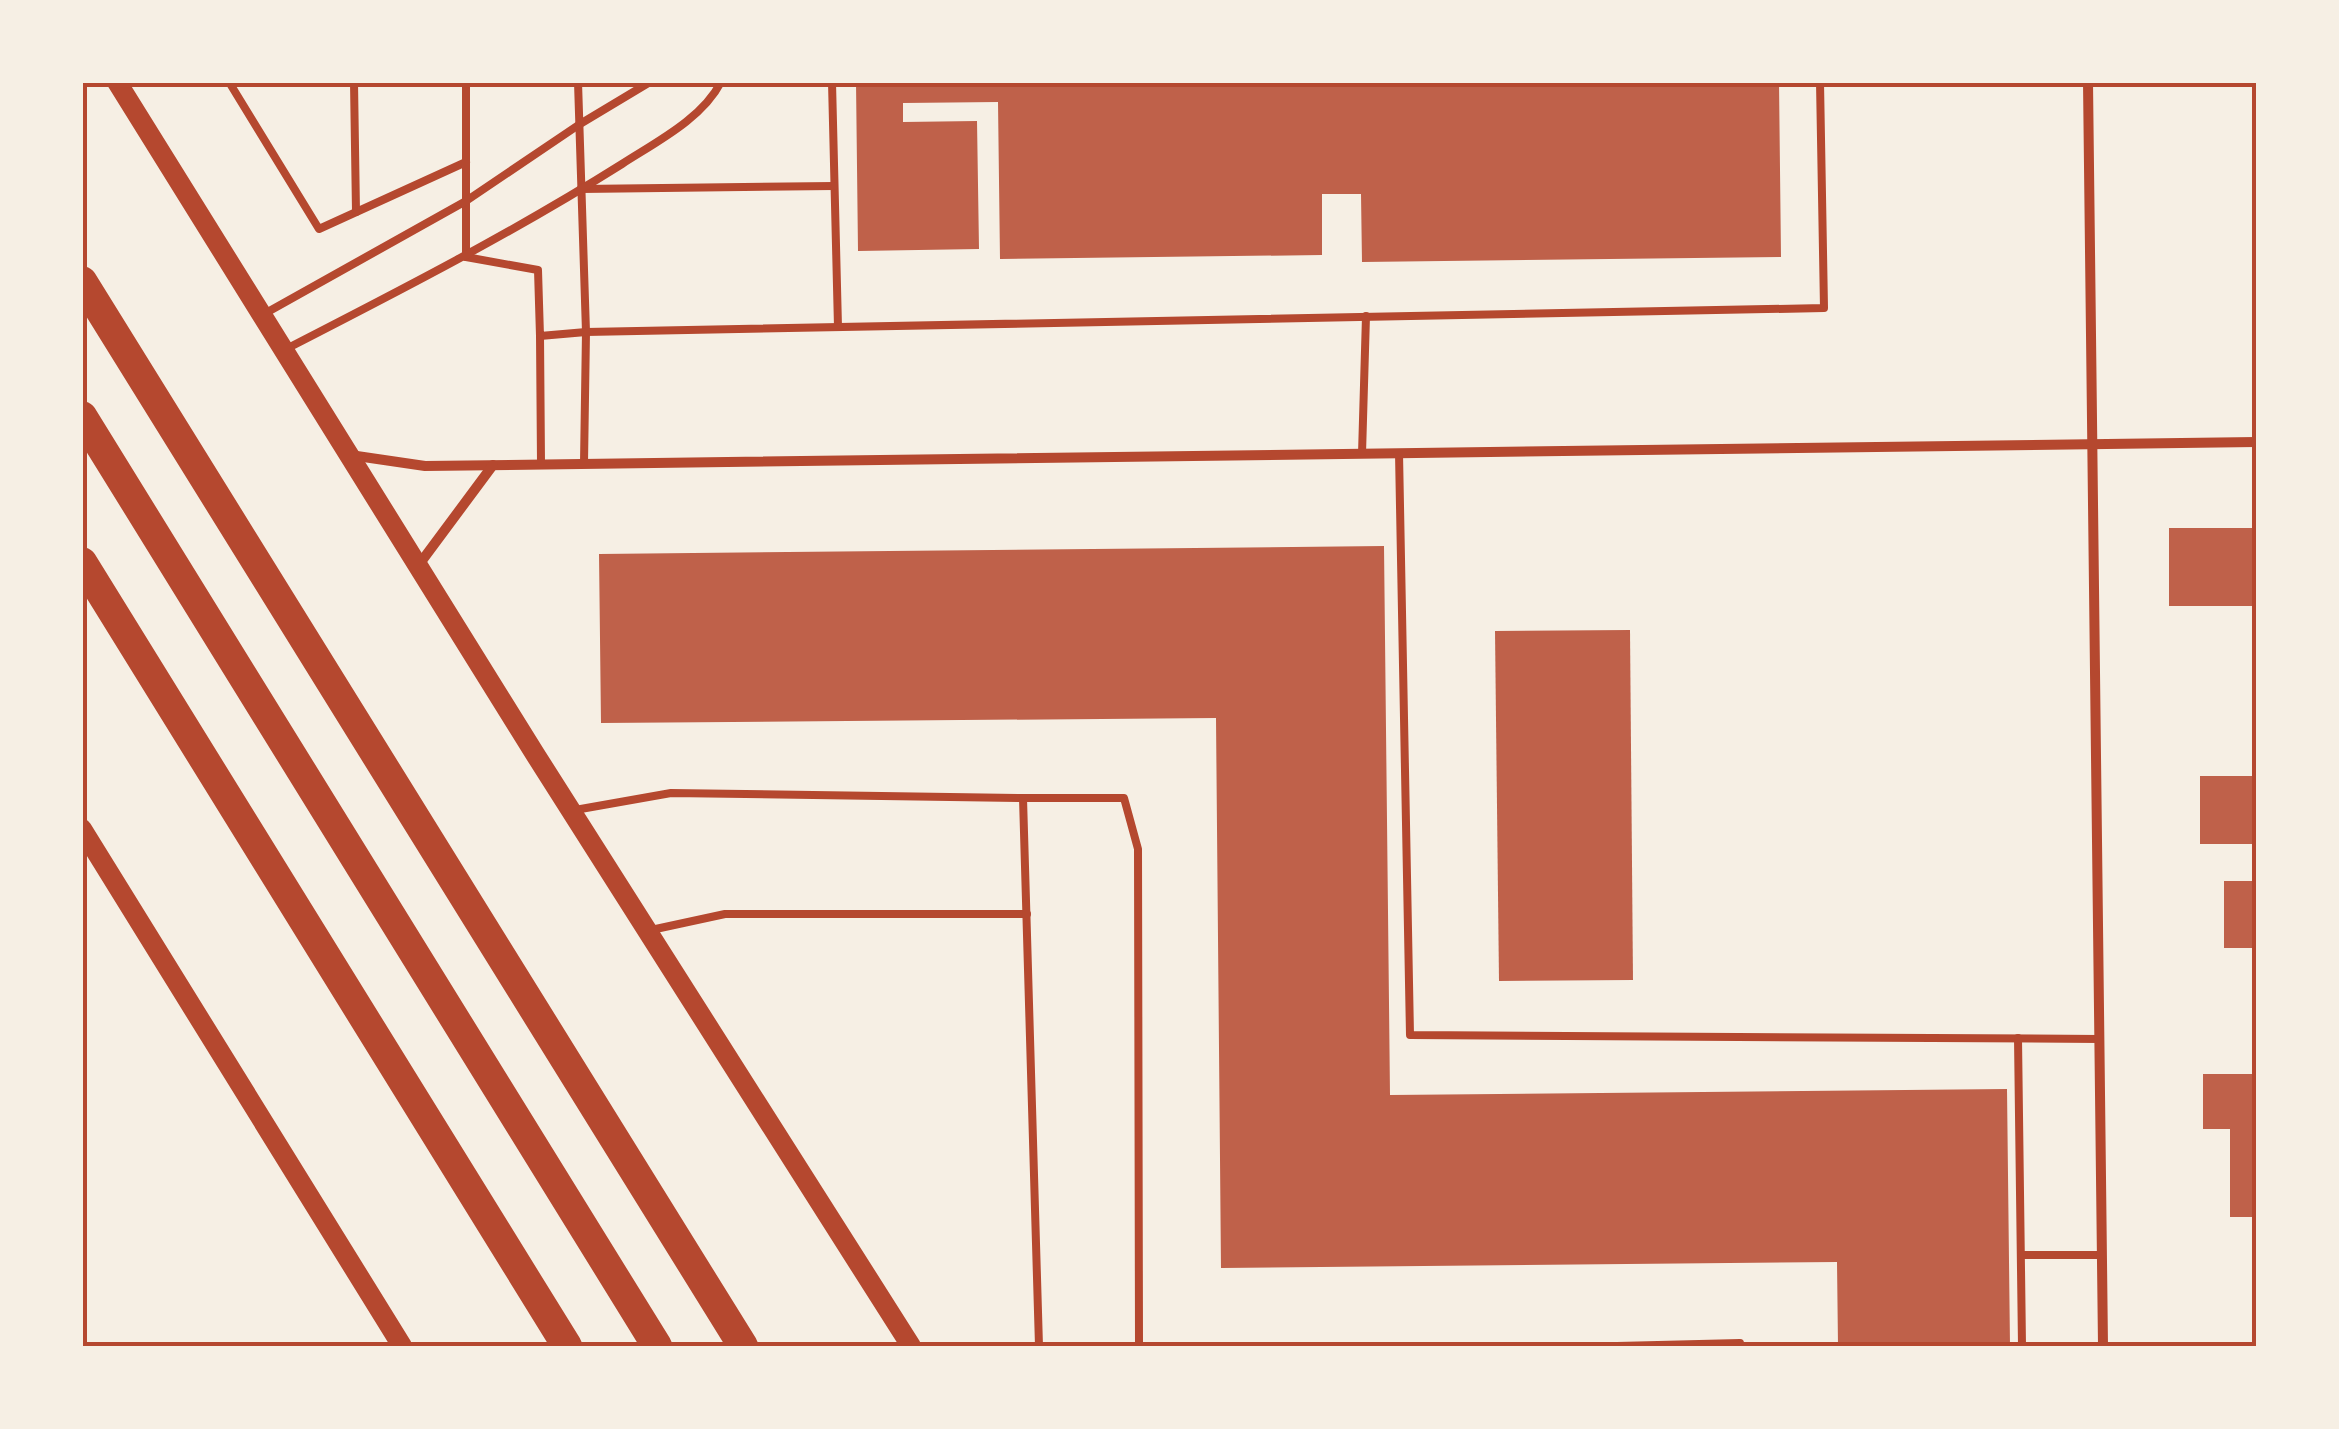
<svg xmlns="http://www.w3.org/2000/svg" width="2339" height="1429" font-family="Commissioner,sans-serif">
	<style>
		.building { fill: #bf614a }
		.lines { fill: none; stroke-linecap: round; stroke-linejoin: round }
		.service { stroke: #b5482f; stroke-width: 8 }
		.minor { stroke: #b5482f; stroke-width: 10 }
		.secondary { stroke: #b5482f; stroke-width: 20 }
		.motorway { stroke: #b5482f; stroke-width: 30 }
		.neatline { fill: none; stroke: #b5482f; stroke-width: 4 }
	</style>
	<rect width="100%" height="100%" fill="#f6efe4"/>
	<g class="building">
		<polygon points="856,82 1779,82 1781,257 1362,262 1361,194 1322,194 1322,255 1000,259 998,102 903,103 903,122 977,121 979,249 858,251"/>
		<rect x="2169" y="528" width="87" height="78"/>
		<polygon points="1384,546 1390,1095 2007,1089 2010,1346 1838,1346 1837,1262 1221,1268 1216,718 601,723 599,554"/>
		<polygon points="1630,630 1633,980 1499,981 1495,631"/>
		<rect x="2200" y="776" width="56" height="68"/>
		<rect x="2224" y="881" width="32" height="67"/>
		<polygon points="2203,1074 2256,1074 2256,1217 2230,1217 2230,1129 2203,1129"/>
	</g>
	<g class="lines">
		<g class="service">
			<polyline points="229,82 319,229 466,162"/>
			<polyline points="354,82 356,212"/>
			<polyline points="466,82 466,257"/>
			<polyline points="578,82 586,332 584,463"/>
			<polyline points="832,82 838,327"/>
			<polyline points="581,189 834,186"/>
			<polyline points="466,257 538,270 540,336 586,332 1824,308 1820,82"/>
			<polyline points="264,314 466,201 580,124 650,82"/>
			<polyline points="540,336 541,463"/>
			<path d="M288,348c113,-58 226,-116 334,-184 34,-22 80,-45 99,-82"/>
			<polyline points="1399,453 1410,1035 2100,1039"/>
			<polyline points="1362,454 1366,316"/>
			<polyline points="575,810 671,793 1023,798"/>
			<polyline points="651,930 725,914 1027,914"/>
			<polyline points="2018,1038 2022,1346"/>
			<polyline points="2021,1255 2102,1255"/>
			<polyline points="1039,1346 1023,798 1124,798 1138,849 1139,1346"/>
			<polyline points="1617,1346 1740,1343 1740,1346"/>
		</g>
		<g class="minor">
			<polyline points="2088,82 2103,1346"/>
			<polyline points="350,455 425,466 2256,442"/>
			<polyline points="418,566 493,465"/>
		</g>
		<g class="secondary">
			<polyline points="117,82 535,754 911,1346"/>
			<polyline points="82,829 402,1346"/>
		</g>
		<g class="motorway">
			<polyline points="82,281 743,1346"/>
			<polyline points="82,416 657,1346"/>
			<polyline points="82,562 567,1346"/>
		</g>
	</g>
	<rect width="2339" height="1429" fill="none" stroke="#f6efe4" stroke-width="170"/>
	<rect x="85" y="85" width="2169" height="1259" class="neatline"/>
</svg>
